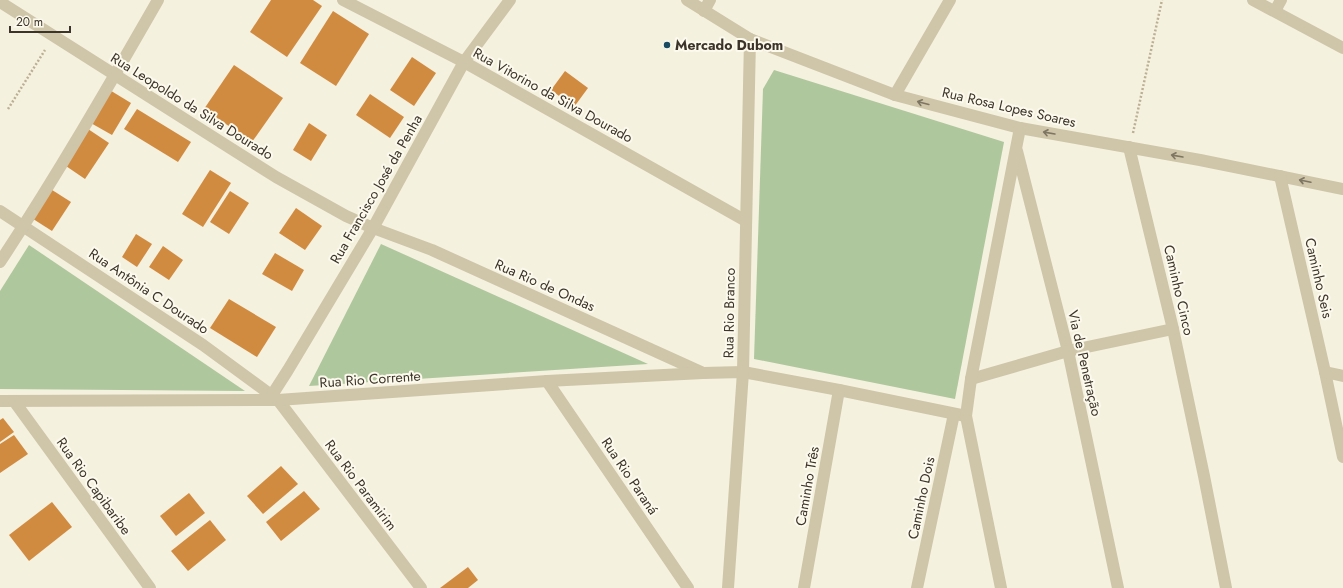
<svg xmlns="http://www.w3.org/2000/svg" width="1343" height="588" font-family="Jost,sans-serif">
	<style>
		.green { fill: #aec79d }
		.building { fill: #d18b41 }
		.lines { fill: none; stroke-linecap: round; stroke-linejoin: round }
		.path { stroke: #bcaf93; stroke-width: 2.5; stroke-dasharray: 2 2; stroke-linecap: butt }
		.minor { stroke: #cfc5a9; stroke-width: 12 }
		.oneway { stroke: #7e7563 }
		.poi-dot { fill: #1a4b63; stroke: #fcf9ed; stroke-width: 1.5 }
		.labels { text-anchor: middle; stroke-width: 4; stroke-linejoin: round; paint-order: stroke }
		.poi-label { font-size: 14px; font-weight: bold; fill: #3c342a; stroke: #fcf9ed; text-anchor: start }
		.street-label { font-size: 14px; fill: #3c342a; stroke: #fcf9ed }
	</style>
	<rect width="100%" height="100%" fill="#f5f1df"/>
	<g class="green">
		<polygon points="774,70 1004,142 955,399 754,359 763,89"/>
		<polygon points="381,244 648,364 309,386"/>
		<polygon points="29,245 245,391 0,389 0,291"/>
	</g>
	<g class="building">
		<polygon points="271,0 313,0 322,6 287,57 250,32"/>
		<polygon points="333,11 369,34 336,86 300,63"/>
		<polygon points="412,57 436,73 414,106 390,90"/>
		<polygon points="234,65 283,98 252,142 204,109"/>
		<polygon points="565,71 588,88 574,107 551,90"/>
		<polygon points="108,89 131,103 112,135 89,122"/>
		<polygon points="370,94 404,117 390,138 356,115"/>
		<polygon points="137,109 191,142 178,162 124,129"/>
		<polygon points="309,123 327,135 311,161 293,150"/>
		<polygon points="88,129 109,143 85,179 63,164"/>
		<polygon points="210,170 231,183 203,227 182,214"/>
		<polygon points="49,188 71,202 52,231 30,217"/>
		<polygon points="230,191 249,203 229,234 210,222"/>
		<polygon points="296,208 322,226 305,250 279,233"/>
		<polygon points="136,234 152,244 137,267 122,257"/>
		<polygon points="163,246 183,260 169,280 149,267"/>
		<polygon points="275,253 304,270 292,291 262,274"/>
		<polygon points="229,299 276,327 257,357 210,328"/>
		<polygon points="3,418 14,432 0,442 0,420"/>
		<polygon points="14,435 28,454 0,473 0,444"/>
		<polygon points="281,466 298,484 263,514 247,496"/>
		<polygon points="304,491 320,509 281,541 266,522"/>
		<polygon points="189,493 205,513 176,536 160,516"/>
		<polygon points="52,502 72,527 29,561 9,535"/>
		<polygon points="210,520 226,540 188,571 171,551"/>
		<polygon points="468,567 478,580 468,588 440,588"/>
	</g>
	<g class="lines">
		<g class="path">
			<polyline points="8,109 45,50"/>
			<polyline points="1133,133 1162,0"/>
		</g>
		<g class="minor">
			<polyline points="343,0 464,62 746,221"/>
			<polyline points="687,0 750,39 895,95 1020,128 1200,160 1343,189"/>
			<polyline points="1253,0 1343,48"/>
			<polyline points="0,2 276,177 346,216 373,228 432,250 701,372"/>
			<polyline points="704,11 710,0"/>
			<polyline points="1275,11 1281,0"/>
			<polyline points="895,95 950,0"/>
			<polyline points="1129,147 1173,329 1204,476 1226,588"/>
			<polyline points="1017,151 1068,351 1118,588"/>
			<polyline points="1280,176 1325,372 1343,457"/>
			<polyline points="0,211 203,345 278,400 421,588"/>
			<path d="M0,262c56,-85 107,-173 158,-262"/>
			<polyline points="1325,372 1343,376"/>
			<polyline points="971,379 1068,351 1173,329"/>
			<polyline points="547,381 688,588"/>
			<polyline points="272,395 288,370 373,228 464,62 510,0"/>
			<polyline points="0,401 278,400 547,381 703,373 743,372 839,390 966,416"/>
			<polyline points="14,401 150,588"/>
			<polyline points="728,588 743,372 750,39"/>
			<polyline points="804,588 839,390"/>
			<polyline points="917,588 954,414"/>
			<polyline points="1001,588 966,416 971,379 1020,128"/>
		</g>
	</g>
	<defs><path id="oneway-shaft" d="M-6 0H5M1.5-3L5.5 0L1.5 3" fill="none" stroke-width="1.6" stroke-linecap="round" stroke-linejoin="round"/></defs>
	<g class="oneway">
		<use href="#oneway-shaft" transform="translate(923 103) rotate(-165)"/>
		<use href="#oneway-shaft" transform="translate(1049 133) rotate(-170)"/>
		<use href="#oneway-shaft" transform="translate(1177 156) rotate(-170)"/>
		<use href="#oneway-shaft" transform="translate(1305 181) rotate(-168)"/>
	</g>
	<circle class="poi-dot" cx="667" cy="45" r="4"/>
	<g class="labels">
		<g class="poi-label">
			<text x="675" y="50">Mercado Dubom</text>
		</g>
		<g class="street-label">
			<text transform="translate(553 95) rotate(29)" y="5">Rua Vitorino da Silva Dourado</text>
			<text transform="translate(192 106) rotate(32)" y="5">Rua Leopoldo da Silva Dourado</text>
			<text transform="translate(1009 107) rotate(13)" y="5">Rua Rosa Lopes Soares</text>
			<text transform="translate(376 189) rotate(-60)" y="5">Rua Francisco José da Penha</text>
			<text transform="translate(1319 278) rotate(77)" y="5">Caminho Seis</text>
			<text transform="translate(545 285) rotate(24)" y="5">Rua Rio de Ondas</text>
			<text transform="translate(1179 290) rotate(77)" y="5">Caminho Cinco</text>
			<text transform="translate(149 291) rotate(34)" y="5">Rua Antônia C Dourado</text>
			<text transform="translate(729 313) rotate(-89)" y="5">Rua Rio Branco</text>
			<text transform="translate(1085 363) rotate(77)" y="5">Via de Penetração</text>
			<text transform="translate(370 379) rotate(-4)" y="5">Rua Rio Corrente</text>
			<text transform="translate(630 476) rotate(56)" y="5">Rua Rio Paraná</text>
			<text transform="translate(361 485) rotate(53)" y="5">Rua Rio Paramirim</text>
			<text transform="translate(94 486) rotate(54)" y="5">Rua Rio Capibaribe</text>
			<text transform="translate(807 486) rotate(-80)" y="5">Caminho Três</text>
			<text transform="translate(921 498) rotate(-78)" y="5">Caminho Dois</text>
		</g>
	</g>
	<path d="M10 26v6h60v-6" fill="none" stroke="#3c342a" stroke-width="2"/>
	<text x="16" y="26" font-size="12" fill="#3c342a" stroke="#fcf9ed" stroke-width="3" paint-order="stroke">20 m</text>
</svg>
